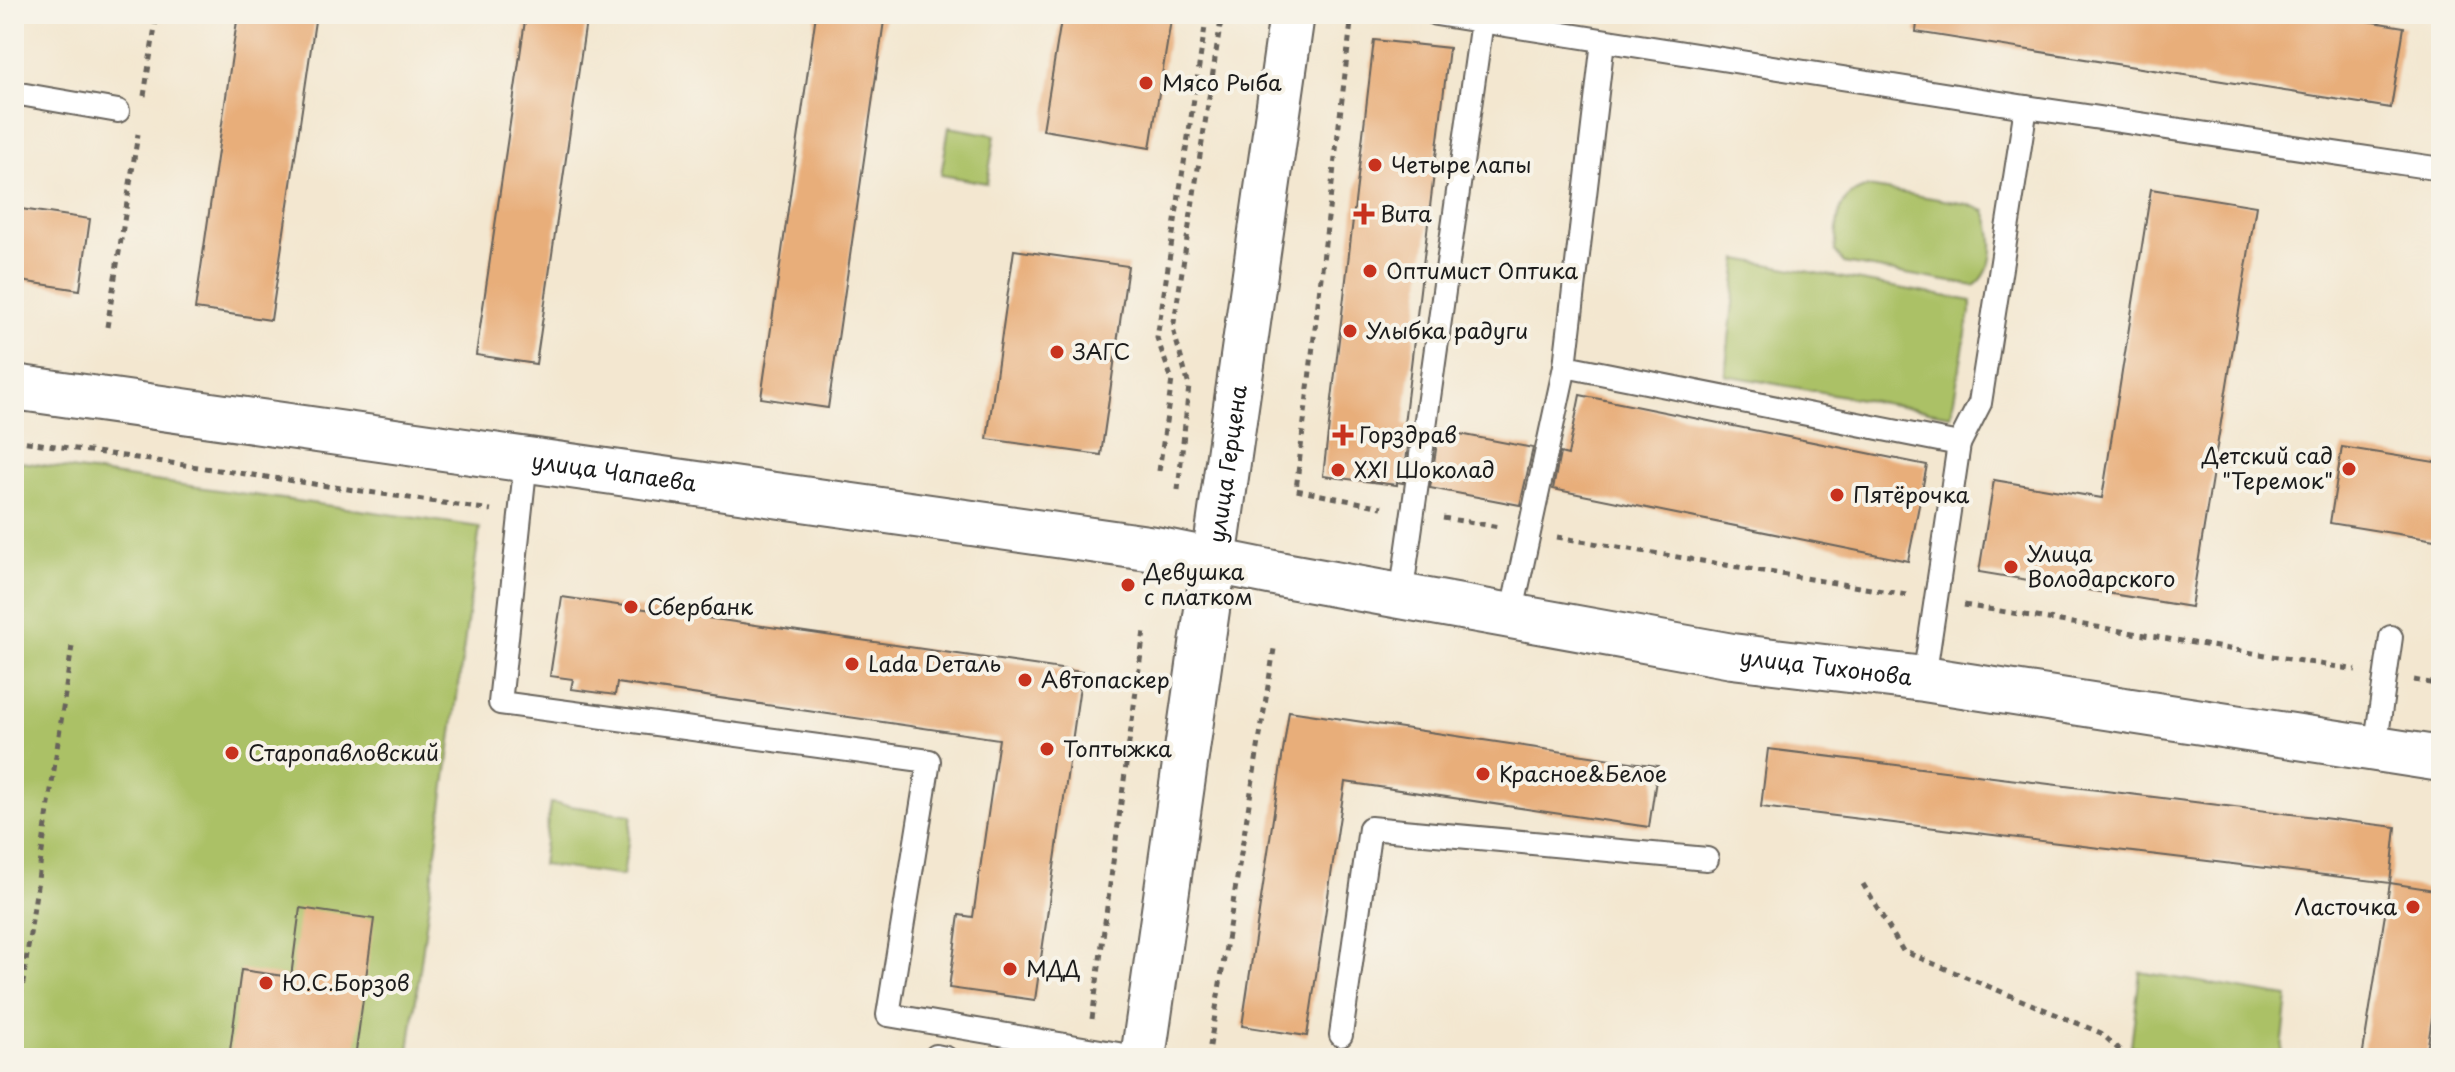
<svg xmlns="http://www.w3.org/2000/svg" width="2455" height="1072" font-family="'Playpen Sans',sans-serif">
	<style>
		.green { fill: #abc166; stroke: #646e41; stroke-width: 2 }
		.building { fill: #e8ae7a }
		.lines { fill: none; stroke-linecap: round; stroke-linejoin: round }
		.service-casing { stroke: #67635b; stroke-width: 26 }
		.minor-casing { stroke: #67635b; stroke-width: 48 }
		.tertiary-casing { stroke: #67635b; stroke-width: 48 }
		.path { stroke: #67635b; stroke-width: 5; stroke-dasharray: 6 6; stroke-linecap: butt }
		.service { stroke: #fff; stroke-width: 22 }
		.minor { stroke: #fff; stroke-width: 44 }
		.tertiary { stroke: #fff; stroke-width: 44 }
		.poi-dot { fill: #c8321e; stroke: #f7f3e8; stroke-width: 3 }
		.labels { text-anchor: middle; stroke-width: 8; stroke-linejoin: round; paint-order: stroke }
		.poi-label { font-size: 22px; fill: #1c1c1c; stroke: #f7f3e8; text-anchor: start }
		.street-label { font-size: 22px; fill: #1c1c1c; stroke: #f7f3e8 }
	</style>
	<rect width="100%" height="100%" fill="#f7f3e8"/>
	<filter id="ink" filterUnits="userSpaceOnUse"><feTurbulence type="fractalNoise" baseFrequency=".0125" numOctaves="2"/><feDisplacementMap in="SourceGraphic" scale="16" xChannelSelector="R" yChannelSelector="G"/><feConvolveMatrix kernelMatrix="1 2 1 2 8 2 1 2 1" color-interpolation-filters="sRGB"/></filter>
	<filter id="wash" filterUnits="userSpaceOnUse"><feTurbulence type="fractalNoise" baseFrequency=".006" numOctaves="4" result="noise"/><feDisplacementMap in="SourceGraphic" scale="32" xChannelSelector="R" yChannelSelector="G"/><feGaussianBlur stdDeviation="1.8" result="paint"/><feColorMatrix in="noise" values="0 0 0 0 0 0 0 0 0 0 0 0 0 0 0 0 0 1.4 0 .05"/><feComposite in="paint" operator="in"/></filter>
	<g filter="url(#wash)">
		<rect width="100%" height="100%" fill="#f3e7d0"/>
		<g class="green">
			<polygon points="949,127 995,135 987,183 941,175"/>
			<path d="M1868,187l99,17 18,7c10,23 12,59 -11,75l-130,-23 -9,-12c4,-31 -2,-54 33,-64z"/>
			<polygon points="1738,259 1972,301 1951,415 1725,375"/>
			<polygon points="14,461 480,527 408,1058 14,1058"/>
			<polygon points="550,803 632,815 623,876 542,865"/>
			<polygon points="2140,972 2288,997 2281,1058 2191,1058 2131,1046"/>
		</g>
		<g id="blocks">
			<g class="building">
				<polygon points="238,14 316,14 271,320 195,309"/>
				<polygon points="526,14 587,14 536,364 476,355"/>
				<polygon points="816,14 885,14 828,408 761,398"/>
				<polygon points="1062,14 1172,14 1150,148 1043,130"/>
				<polygon points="1918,14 2324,14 2404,27 2391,108 1916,32"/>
				<polygon points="1374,40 1449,48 1404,424 1411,425 1403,483 1397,482 1397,485 1323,476"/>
				<polygon points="2151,189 2256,206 2191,607 1979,572 1994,480 2102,498"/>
				<polygon points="14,208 90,219 80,290 14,280"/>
				<polygon points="1014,250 1128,266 1101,455 987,439"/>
				<polygon points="1580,395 1927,465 1908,561 1553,489 1560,453 1568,455"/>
				<polygon points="1439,430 1533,448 1520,505 1430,488"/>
				<polygon points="2342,447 2441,463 2441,541 2330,523"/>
				<polygon points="562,597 1082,672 1035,1000 949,988 959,915 973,917 999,739 617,683 615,695 571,689 573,679 550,676"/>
				<polygon points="1289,711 1658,766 1649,827 1345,782 1307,1036 1242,1026"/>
				<polygon points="1768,749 2396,827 2390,883 1761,807"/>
				<polygon points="2390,883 2441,891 2441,959 2426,1058 2362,1058"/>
				<polygon points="300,908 374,919 355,1058 229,1058 241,970 291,977"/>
			</g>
		</g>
	</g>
	<g filter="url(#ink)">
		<use href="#blocks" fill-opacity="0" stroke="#67635b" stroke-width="2"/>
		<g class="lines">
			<g class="service-casing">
				<g id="service">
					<polyline points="1436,14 2026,107 2441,169"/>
					<polyline points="14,93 118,111"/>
					<polyline points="1565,366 1603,41"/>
					<polyline points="1959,444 1980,403 2026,107"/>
					<polyline points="526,460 500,703 929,761 888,1015 1142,1058"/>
					<polyline points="1401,597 1482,21"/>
					<polyline points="1511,616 1565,366 1959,444 1924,679"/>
					<polyline points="2375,749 2391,637"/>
					<polyline points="1341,1035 1370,828 1707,859"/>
					<polyline points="936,1056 946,1058"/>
				</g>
			</g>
			<g class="minor-casing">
				<g id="minor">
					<path id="s1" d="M14,387l1141,162 129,26 448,81 192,23 517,80"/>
				</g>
			</g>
			<g class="tertiary-casing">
				<g id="tertiary">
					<path id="s2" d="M1143,1058l149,-1044"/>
				</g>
			</g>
			<g class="path">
				<polyline points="1352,14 1296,490 1382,507"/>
				<polyline points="144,96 157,14"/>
				<polyline points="107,327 138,134"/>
				<polyline points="14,440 491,510"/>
				<polyline points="1159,471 1172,380 1157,338 1207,14"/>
				<polyline points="1178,490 1189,386 1173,329 1222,14"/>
				<polyline points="1443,518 1500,527"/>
				<polyline points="1557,537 1907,595"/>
				<polyline points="1964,605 2356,670"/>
				<polyline points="2414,680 2441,685"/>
				<polyline points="1863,884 1903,951 2101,1033 2128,1058"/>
				<polyline points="1092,1019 1144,631"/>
				<polyline points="14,1044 72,646"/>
				<polyline points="1208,1058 1274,649"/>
			</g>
			<use href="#service" class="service"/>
			<use href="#minor" class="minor"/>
			<use href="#tertiary" class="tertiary"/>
		</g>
	</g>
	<g class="poi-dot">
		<circle cx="1146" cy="83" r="8"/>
		<circle cx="1375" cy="165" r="8"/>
		<path d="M1360 202h8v8h8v8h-8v8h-8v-8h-8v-8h8z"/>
		<circle cx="1370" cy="271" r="8"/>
		<circle cx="1350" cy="331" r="8"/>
		<circle cx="1057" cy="352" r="8"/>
		<path d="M1339 423h8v8h8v8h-8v8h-8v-8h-8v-8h8z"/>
		<circle cx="2349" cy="469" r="8"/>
		<circle cx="1338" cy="470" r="8"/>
		<circle cx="1837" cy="495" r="8"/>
		<circle cx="2011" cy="567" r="8"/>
		<circle cx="1128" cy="585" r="8"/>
		<circle cx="631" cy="607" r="8"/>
		<circle cx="852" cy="664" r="8"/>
		<circle cx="1025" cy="680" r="8"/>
		<circle cx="1047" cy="749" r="8"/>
		<circle cx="232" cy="753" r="8"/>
		<circle cx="1483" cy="774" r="8"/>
		<circle cx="2413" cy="907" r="8"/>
		<circle cx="1010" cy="969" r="8"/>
		<circle cx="266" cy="983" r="8"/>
	</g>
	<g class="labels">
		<g class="poi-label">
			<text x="1162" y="91">Мясо Рыба</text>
			<text x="1391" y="173">Четыре лапы</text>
			<text x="1380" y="222">Вита</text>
			<text x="1386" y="279">Оптимист Оптика</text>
			<text x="1366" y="339">Улыбка радуги</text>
			<text x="1073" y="360">ЗАГС</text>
			<text x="1359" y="443">Горздрав</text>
			<text x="2333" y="464" text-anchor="end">Детский сад<tspan x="2333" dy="25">"Теремок"</tspan></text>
			<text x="1354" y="478">XXI Шоколад</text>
			<text x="1853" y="503">Пятёрочка</text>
			<text x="2027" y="562">Улица<tspan x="2027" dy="25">Володарского</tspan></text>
			<text x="1144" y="580">Девушка<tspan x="1144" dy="25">с платком</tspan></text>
			<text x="647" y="615">Сбербанк</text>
			<text x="868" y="672">Lada Dеталь</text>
			<text x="1041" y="688">Автопаскер</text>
			<text x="1063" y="757">Топтыжка</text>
			<text x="248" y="761">Старопавловский</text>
			<text x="1499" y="782">Красное&amp;Белое</text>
			<text x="2397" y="915" text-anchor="end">Ласточка</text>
			<text x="1026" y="977">МДД</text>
			<text x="282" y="991">Ю.С.Борзов</text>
		</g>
		<g class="street-label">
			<text dy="8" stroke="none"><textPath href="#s2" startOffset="600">улица Герцена</textPath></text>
			<text dy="8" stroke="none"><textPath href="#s1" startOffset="606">улица Чапаева</textPath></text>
			<text dy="8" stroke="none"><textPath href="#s1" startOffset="1834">улица Тихонова</textPath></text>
		</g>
	</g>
	<rect width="2455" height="1072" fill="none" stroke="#f7f3e8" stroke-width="48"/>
</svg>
